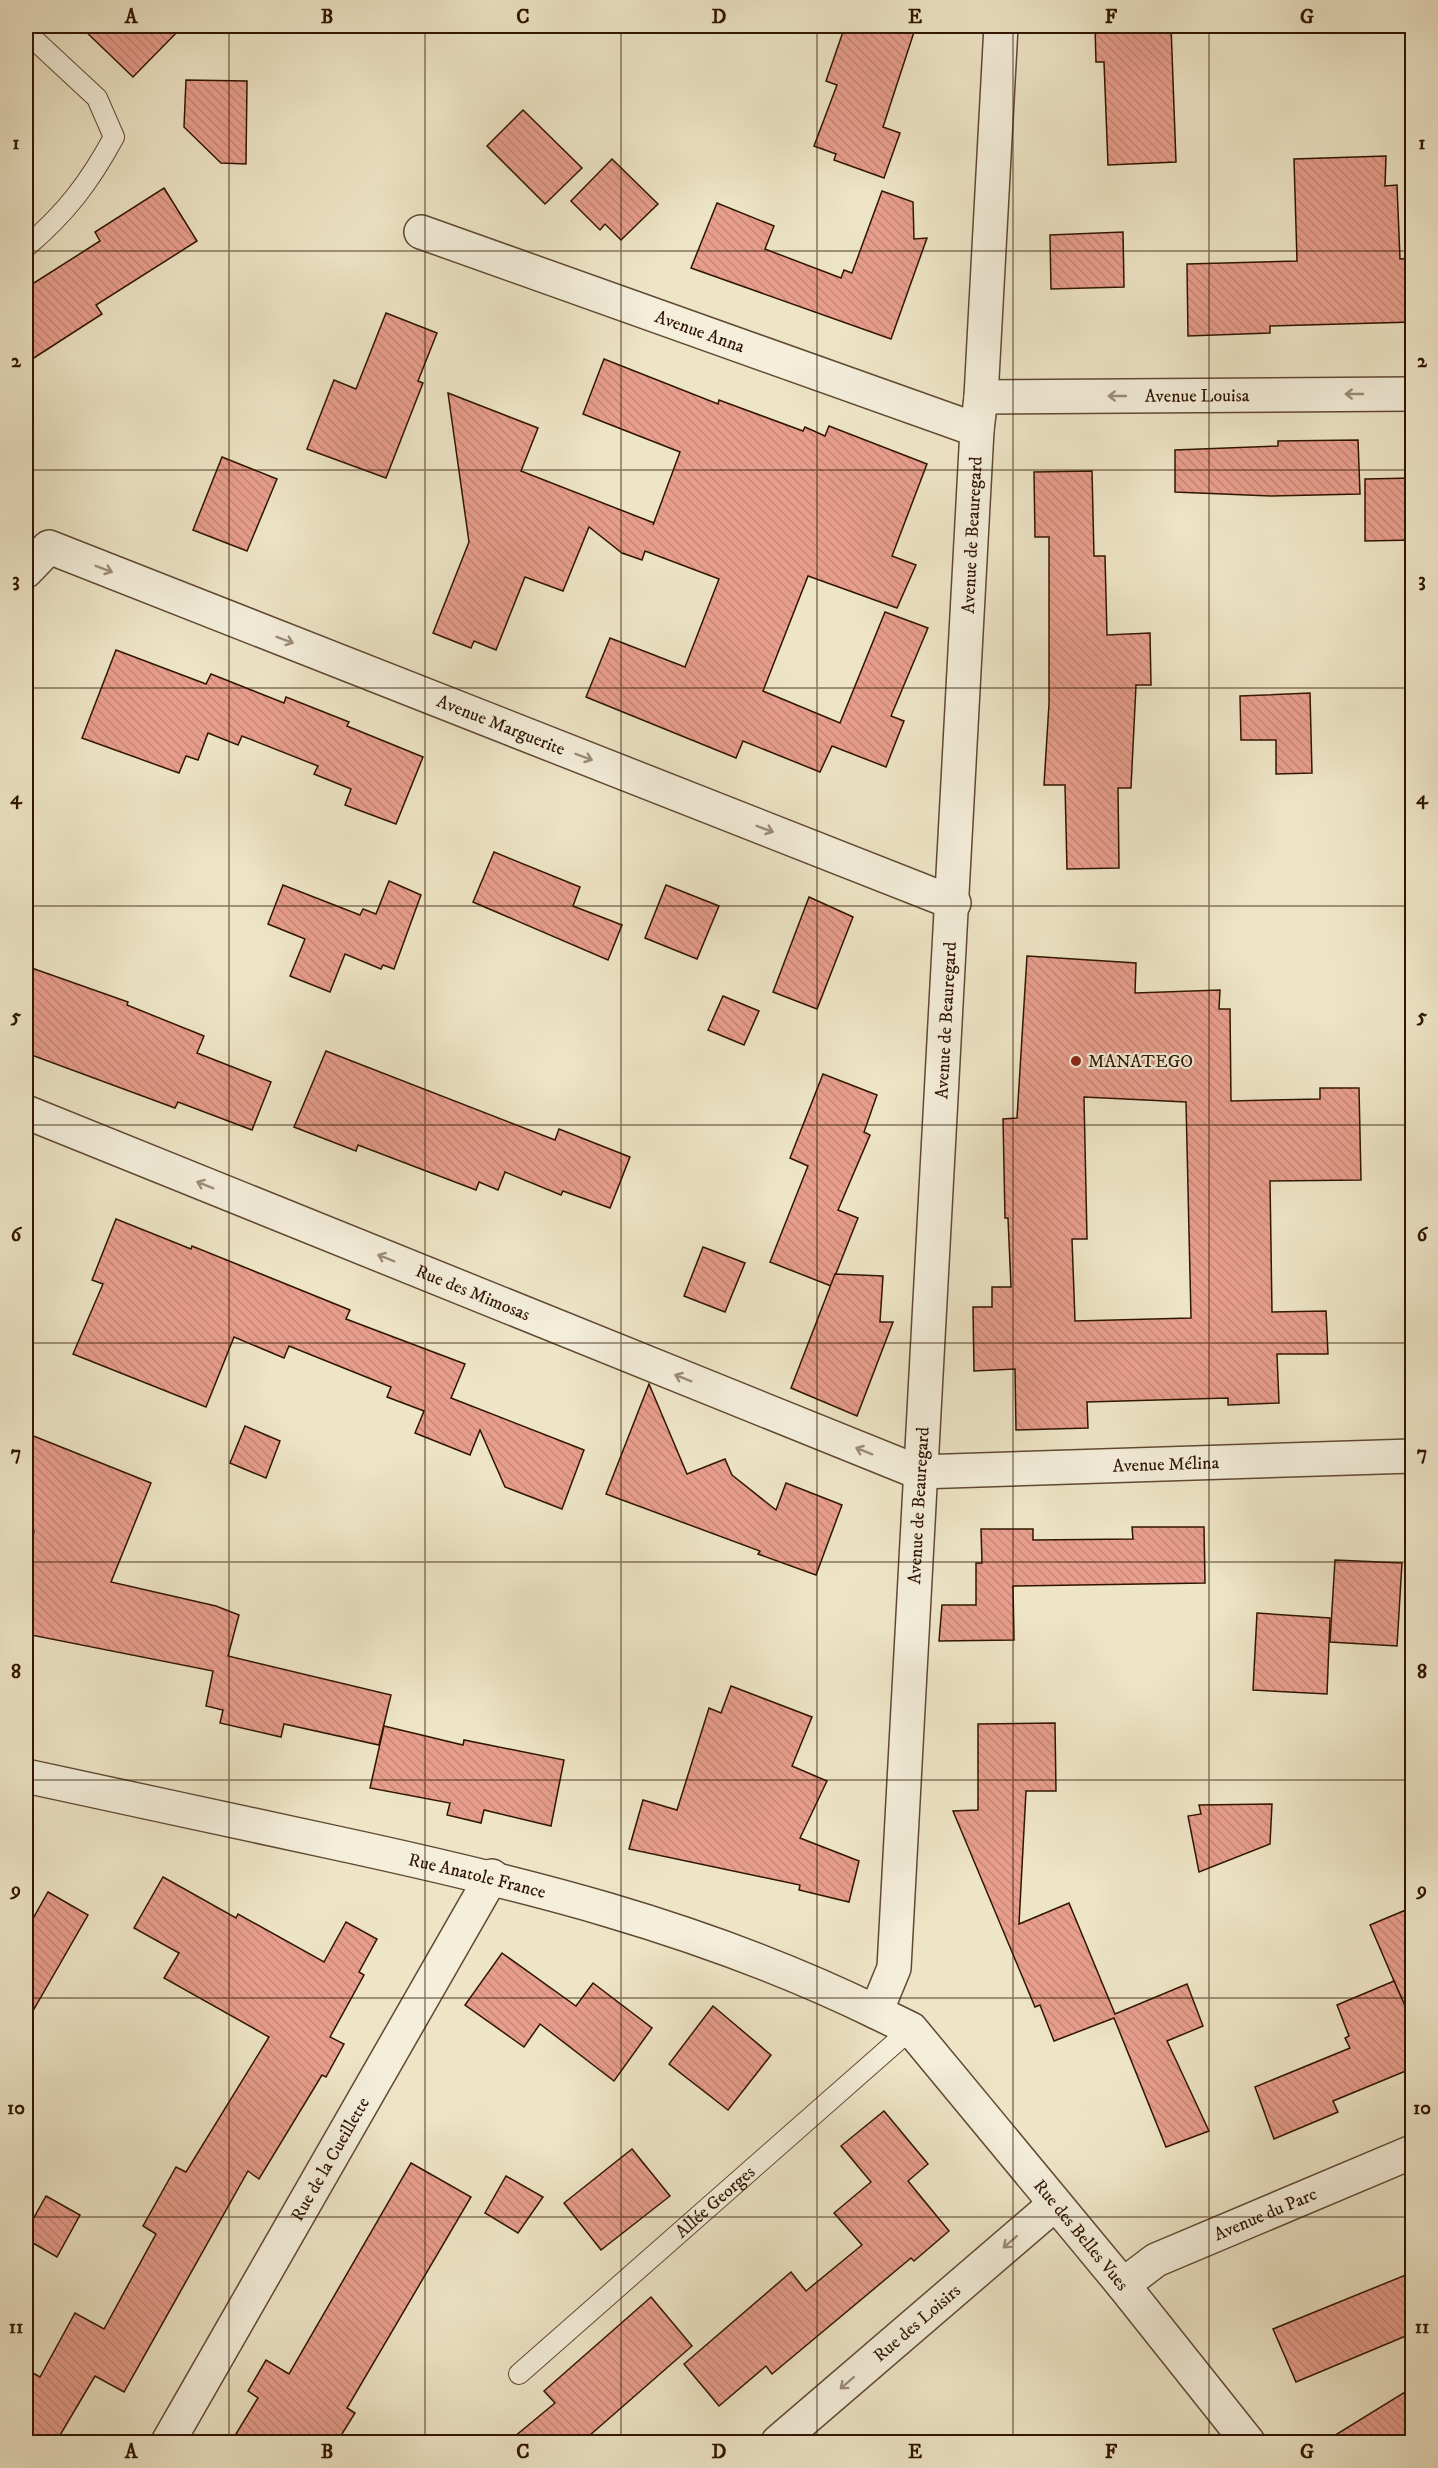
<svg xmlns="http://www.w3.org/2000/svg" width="1438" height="2468" font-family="'IM FELL DW Pica',serif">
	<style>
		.building { fill: url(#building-back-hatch); stroke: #301500; stroke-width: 1.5; fill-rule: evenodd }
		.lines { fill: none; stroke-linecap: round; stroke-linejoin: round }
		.service-casing { stroke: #604932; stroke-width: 22 }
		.minor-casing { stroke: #604932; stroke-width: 36 }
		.tertiary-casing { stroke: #604932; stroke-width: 36 }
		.service { stroke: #f4eedb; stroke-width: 20 }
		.minor { stroke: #f4eedb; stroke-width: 33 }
		.tertiary { stroke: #f4eedb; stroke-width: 33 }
		.oneway { stroke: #9c8c78 }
		.grid { fill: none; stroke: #301500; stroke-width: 1.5; stroke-opacity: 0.55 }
		.poi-dot { fill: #8f2418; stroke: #f4eedb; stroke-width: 2 }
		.labels { text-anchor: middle; stroke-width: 4.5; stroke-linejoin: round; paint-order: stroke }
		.street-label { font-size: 18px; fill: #301500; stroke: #f4eedb }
		.poi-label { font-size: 18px; fill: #301500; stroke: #f4eedb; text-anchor: start }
		.neatline { fill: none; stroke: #301500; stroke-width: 2 }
		.grid-label { font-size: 20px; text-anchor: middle; font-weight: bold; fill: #301500 }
	</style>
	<defs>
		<pattern id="building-back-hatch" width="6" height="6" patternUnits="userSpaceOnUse" patternTransform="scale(1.5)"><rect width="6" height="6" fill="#e89e8d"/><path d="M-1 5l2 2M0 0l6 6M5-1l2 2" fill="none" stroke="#c78778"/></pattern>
	</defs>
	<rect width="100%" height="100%" fill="#eee5c7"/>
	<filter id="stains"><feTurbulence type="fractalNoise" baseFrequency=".00333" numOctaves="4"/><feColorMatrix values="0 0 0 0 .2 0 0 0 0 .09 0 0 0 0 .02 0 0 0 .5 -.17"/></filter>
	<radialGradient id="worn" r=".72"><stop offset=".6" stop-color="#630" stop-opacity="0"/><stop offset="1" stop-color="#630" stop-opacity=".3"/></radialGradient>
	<g class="building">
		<polygon points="80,26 183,26 133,77"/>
		<polygon points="845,26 916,26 883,127 900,133 884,178 834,160 836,154 814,146 837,85 826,81"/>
		<polygon points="1095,26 1171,26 1176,162 1108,165 1104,62 1096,62"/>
		<polygon points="186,80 247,81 246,164 221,163 184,127"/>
		<polygon points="523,110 582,168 545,204 487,146"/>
		<polygon points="1386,156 1385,186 1397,185 1400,259 1413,258 1413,322 1270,326 1270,333 1188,336 1187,264 1297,261 1294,159"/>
		<polygon points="612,159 658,204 621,240 605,224 600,230 571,201"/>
		<polygon points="164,188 197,241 96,305 102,314 26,363 26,288 100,241 95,232"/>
		<polygon points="882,191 913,202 914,239 927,238 891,339 691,268 717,203 774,226 765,249 841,278 844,270 852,273"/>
		<polygon points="1123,232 1124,287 1051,289 1050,235"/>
		<polygon points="386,313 437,333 418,381 423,383 386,478 307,449 334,380 356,389"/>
		<polygon points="604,359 718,404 719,400 803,431 805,427 825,436 829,426 927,464 892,556 916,565 897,608 808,576 763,691 840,723 885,612 928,628 891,716 904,721 886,767 832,746 820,772 743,741 736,758 586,697 610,638 685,667 719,579 645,551 642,560 622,553 589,527 563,591 525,577 496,650 474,641 471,648 433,633 469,542 448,393 538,428 521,471 654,523 653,525 680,452 583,414"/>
		<polygon points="1358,440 1360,494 1271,496 1175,492 1175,450 1278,446 1278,441"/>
		<polygon points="222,457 277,479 247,551 193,530"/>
		<polygon points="1092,471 1094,556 1105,556 1107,635 1150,633 1151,685 1136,685 1131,788 1118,788 1119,868 1067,869 1065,785 1044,785 1049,704 1049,537 1035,537 1034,472"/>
		<polygon points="1413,478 1413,540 1365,541 1365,479"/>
		<polygon points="116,650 206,684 211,674 284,703 286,697 349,722 347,726 423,757 396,824 345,805 351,789 314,774 318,766 242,736 238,745 208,733 198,760 186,756 179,773 82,738"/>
		<polygon points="1310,693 1312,773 1276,774 1276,740 1241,740 1240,696"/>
		<polygon points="494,852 580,887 573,906 622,925 608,960 473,902"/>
		<polygon points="389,881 421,895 394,969 383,965 381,969 345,954 330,992 290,976 305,939 268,924 283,885 360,915 363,909 376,914"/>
		<polygon points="666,885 719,906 697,959 645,938"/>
		<polygon points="809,897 853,917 817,1009 773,992"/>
		<path d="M1027,956l109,7 -1,30 85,-3 -1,19h11l1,92 89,-2v-11h39l2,92 -91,1 2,131 54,-1 2,43h-51l2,49 -51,2v-7l-141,4 1,26 -72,2 -1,-61 -41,2 -1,-64h19v-20h19l-3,-69h-3l-2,-99 14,-1zM1084,1097l102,5 5,216 -116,3 -3,-82h15z"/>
		<polygon points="26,966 128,1002 127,1005 204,1036 197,1053 271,1082 252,1130 178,1102 175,1108 26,1053"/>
		<polygon points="723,996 759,1011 744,1045 708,1030"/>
		<polygon points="326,1051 555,1140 559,1129 630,1157 610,1208 563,1191 561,1195 505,1172 498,1190 479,1182 476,1190 358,1145 356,1151 294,1127"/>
		<polygon points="823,1074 877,1095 864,1132 870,1135 838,1210 858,1218 831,1286 770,1262 808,1166 790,1158"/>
		<polygon points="116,1219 191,1249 192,1246 350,1310 346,1319 465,1364 451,1398 584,1450 562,1509 505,1487 480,1430 470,1455 415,1433 424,1411 387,1397 391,1387 289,1346 284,1358 234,1337 206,1407 73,1354 103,1284 92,1280"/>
		<polygon points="703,1247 745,1263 725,1312 684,1296"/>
		<polygon points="835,1274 883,1276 880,1322 893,1322 857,1416 791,1388"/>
		<polygon points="649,1384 687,1474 725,1459 732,1475 776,1510 786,1483 842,1505 816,1575 758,1554 760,1551 606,1494"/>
		<polygon points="245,1426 280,1441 266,1478 230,1463"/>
		<polygon points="26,1433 151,1483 111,1582 216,1606 239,1615 228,1656 391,1695 379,1745 284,1724 281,1737 220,1723 223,1710 206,1706 213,1671 26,1634 26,1570 34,1531 26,1529"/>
		<polygon points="1132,1527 1204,1527 1205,1583 1013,1586 1014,1640 939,1641 942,1605 976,1605 976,1563 982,1563 981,1529 1033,1529 1033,1540 1133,1539"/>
		<polygon points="1335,1560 1402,1563 1397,1646 1330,1642"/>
		<polygon points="1257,1613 1330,1618 1327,1694 1253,1690"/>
		<polygon points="731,1686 812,1717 792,1766 827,1781 800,1838 859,1861 849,1902 799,1890 800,1885 629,1849 643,1800 677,1810 709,1708 721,1713"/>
		<polygon points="1055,1723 1056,1791 1026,1791 1019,1924 1069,1903 1115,2014 1187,1984 1203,2026 1167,2041 1209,2131 1166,2147 1114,2018 1054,2041 1040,2005 1035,2007 953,1811 978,1810 978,1724"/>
		<polygon points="384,1726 463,1745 464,1740 564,1760 551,1826 484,1810 481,1823 447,1815 450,1803 370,1788"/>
		<polygon points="1272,1804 1270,1844 1199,1872 1188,1816 1201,1814 1199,1805"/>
		<polygon points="163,1877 236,1918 238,1914 324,1962 346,1922 377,1939 359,1972 364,1975 330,2037 344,2044 326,2077 322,2075 259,2179 248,2171 124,2392 95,2376 56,2442 26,2442 26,2369 40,2377 75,2313 104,2329 156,2234 143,2226 176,2167 186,2172 269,2037 164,1978 179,1953 134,1928"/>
		<polygon points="48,1892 88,1915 26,2023 26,1931"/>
		<polygon points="1413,1907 1413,2023 1412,2023 1370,1925"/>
		<polygon points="502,1953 576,2006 593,1983 652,2028 614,2081 540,2024 524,2047 465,2005"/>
		<polygon points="1394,1981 1413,2024 1413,2068 1333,2101 1338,2112 1274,2139 1255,2087 1350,2048 1345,2038 1349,2036 1337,2005"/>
		<polygon points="713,2006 771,2055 728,2110 669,2064"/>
		<polygon points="884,2111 928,2164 908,2181 949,2231 914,2261 911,2258 772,2374 766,2366 719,2406 684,2364 791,2272 806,2291 862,2245 834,2213 871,2182 841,2146"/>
		<polygon points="632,2149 670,2196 601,2250 564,2203"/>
		<polygon points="411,2163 471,2197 347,2408 355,2413 337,2442 231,2442 258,2398 248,2391 266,2360 289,2374"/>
		<polygon points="506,2176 543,2197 518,2233 485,2213"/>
		<polygon points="46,2196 80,2215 57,2257 26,2239 26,2232"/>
		<polygon points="1413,2272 1413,2333 1296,2382 1273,2329"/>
		<polygon points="651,2297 692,2346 582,2442 508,2442 555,2403 544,2391"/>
		<polygon points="1413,2387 1413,2442 1324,2442"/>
	</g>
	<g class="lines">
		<g class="service-casing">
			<g id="service">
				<path d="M26,32l71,66 17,39c-25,46 -48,76 -88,110"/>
				<path id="s1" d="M519,2374l392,-345"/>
			</g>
		</g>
		<g class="minor-casing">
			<g id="minor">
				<path id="s2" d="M421,232l556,198"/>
				<path id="s3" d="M981,397l431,-3"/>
				<path id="s4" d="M26,571l23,-24 905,356"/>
				<path id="s5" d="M26,1112l892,360"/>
				<path id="s6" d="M876,2012l35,17 212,256 125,157"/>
				<path id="s7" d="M1123,2285l33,-25 256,-108"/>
				<path id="s8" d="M168,2442l324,-566"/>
				<path id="s9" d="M778,2442l277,-238"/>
			</g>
		</g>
		<g class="tertiary-casing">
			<g id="tertiary">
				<path id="s10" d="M918,1472l494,-16"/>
				<path id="s11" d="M26,1776c100,22 201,43 301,65 191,41 373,85 549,171l18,-44c25,-513 58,-1025 83,-1538l4,-33 20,-371"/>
			</g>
		</g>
		<use href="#service" class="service"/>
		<use href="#minor" class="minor"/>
		<use href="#tertiary" class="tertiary"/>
	</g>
	<defs><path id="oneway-shaft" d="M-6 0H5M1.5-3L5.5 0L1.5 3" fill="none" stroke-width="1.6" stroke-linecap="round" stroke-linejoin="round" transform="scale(1.5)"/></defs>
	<g class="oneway">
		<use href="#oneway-shaft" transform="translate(1354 394) rotate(180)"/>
		<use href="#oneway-shaft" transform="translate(1117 396) rotate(180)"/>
		<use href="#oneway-shaft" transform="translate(104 569) rotate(21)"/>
		<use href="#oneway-shaft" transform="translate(285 640) rotate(21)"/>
		<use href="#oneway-shaft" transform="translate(584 757) rotate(21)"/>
		<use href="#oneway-shaft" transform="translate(765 829) rotate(21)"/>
		<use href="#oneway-shaft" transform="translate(205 1185) rotate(-158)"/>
		<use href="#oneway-shaft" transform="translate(386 1258) rotate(-158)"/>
		<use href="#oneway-shaft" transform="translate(683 1378) rotate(-158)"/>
		<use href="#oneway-shaft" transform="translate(864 1451) rotate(-158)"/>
		<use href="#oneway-shaft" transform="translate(1010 2242) rotate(139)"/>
		<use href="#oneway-shaft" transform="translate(847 2383) rotate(139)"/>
	</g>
	<path class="grid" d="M229,26v2416M425,26v2416M621,26v2416M817,26v2416M1013,26v2416M1209,26v2416M26,251h1386M26,470h1386M26,688h1386M26,906h1386M26,1125h1386M26,1343h1386M26,1562h1386M26,1780h1386M26,1998h1386M26,2217h1386"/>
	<circle class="poi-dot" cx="1076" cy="1061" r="6"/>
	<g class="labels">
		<g class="street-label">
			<text dy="6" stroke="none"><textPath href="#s2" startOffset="296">Avenue Anna</textPath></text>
			<text dy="6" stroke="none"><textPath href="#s3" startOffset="216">Avenue Louisa</textPath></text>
			<text dy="6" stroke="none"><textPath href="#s11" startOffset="2367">Avenue de Beauregard</textPath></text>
			<text dy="6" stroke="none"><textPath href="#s4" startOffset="519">Avenue Marguerite</textPath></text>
			<text dy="6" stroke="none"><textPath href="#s11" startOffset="1881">Avenue de Beauregard</textPath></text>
			<text dy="6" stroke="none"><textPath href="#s5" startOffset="482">Rue des Mimosas</textPath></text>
			<text dy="6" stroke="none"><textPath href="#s10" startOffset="248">Avenue Mélina</textPath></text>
			<text dy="6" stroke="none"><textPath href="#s11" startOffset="1395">Avenue de Beauregard</textPath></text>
			<text dy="6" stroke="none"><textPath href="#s11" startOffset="462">Rue Anatole France</textPath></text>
			<text dy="6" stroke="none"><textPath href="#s8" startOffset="326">Rue de la Cueillette</textPath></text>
			<text dy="6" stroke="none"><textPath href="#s1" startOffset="261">Allée Georges</textPath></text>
			<text dy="6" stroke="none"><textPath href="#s7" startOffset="160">Avenue du Parc</textPath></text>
			<text dy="6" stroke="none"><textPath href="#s6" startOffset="306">Rue des Belles Vues</textPath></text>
			<text dy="6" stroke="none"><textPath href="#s9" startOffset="183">Rue des Loisirs</textPath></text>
		</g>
		<g class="poi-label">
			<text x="1088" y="1067">MANATEGO</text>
		</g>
	</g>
	<rect width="1438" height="2468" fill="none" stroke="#eee5c7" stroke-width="66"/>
	<rect x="33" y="33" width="1372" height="2402" class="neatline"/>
	<g class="grid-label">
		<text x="131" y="23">A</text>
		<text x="327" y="23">B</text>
		<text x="523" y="23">C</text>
		<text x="719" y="23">D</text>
		<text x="915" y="23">E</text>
		<text x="1111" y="23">F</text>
		<text x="1307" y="23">G</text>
		<text x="16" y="149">1</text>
		<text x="1422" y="149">1</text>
		<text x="16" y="367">2</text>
		<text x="1422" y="367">2</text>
		<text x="16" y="586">3</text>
		<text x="1422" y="586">3</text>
		<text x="16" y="804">4</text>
		<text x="1422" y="804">4</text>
		<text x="16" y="1022">5</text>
		<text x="1422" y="1022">5</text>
		<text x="16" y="1241">6</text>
		<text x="1422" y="1241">6</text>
		<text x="16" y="1459">7</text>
		<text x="1422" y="1459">7</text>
		<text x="16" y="1678">8</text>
		<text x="1422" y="1678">8</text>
		<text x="16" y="1896">9</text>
		<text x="1422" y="1896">9</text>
		<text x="16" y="2114">10</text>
		<text x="1422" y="2114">10</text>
		<text x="16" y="2333">11</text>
		<text x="1422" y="2333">11</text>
		<text x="131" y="2458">A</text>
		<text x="327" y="2458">B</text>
		<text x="523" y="2458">C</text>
		<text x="719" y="2458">D</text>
		<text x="915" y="2458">E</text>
		<text x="1111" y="2458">F</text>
		<text x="1307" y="2458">G</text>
	</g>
	<rect width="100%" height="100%" filter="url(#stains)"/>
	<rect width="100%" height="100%" fill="url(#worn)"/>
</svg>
